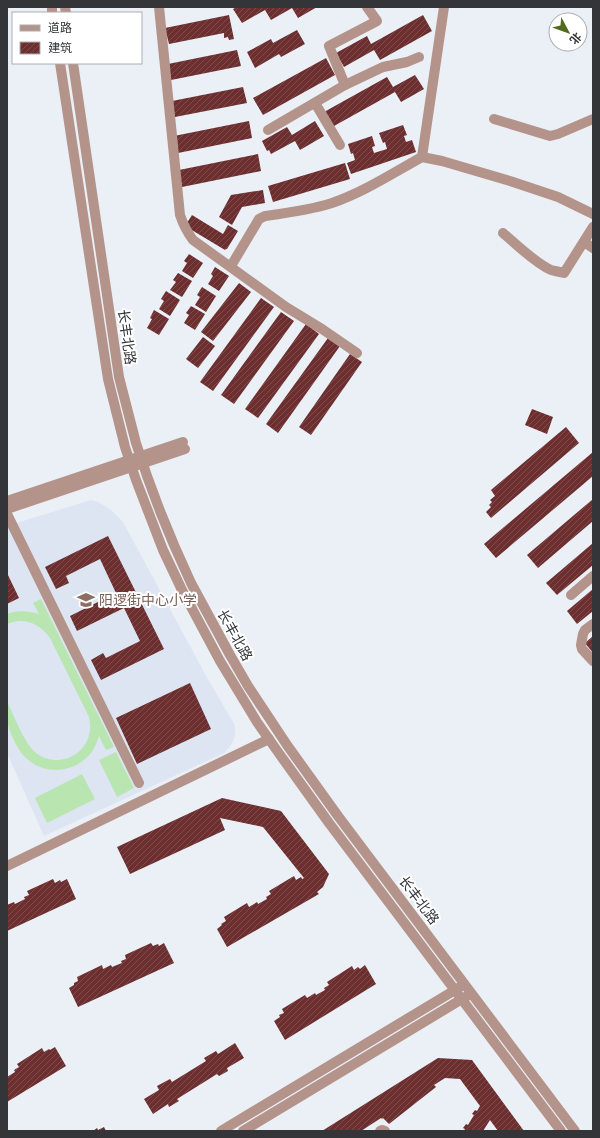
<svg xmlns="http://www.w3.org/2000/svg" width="600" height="1138" font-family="Inter,'Noto Sans SC',sans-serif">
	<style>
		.built { fill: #dde5f3 }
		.pitch { fill: #b9e6b0 }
		.building { fill: url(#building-hatch) }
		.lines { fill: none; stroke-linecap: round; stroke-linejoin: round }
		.minor { stroke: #b3938a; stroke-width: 10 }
		.labels { text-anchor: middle; stroke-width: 4; stroke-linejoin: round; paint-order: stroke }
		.street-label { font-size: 14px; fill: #333538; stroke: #fff }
		.education-label { font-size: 14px; fill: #785e54; stroke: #fff; text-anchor: start }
	</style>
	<defs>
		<pattern id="building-hatch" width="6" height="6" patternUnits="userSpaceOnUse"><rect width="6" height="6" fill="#6c2e2e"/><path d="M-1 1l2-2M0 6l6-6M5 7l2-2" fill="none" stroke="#7d4c4c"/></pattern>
	</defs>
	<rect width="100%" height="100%" fill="#ebeff6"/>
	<polygon class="built" points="91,500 98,502 110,509 123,522 205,674 233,722 235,726 235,736 231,745 224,753 44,836 7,753 7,526"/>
	<g class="pitch">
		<path d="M41,599l73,148 -8,3 -7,-14c-2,6 -4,12 -8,17 -16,20 -47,23 -65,5 -7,-6 -16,-24 -18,-33 -3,-6 -1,-17 -1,-24 6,13 18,43 28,51 18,16 48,7 54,-17 2,-6 1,-12 0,-18l-39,-79c-11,-15 -26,-21 -43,-14v-10c11,-4 21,-3 32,0l-6,-11z"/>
		<polygon points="116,752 134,788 117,797 99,760"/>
		<polygon points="82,774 95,799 47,823 35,798"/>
	</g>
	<g class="building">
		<polygon points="237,7 317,7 298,18 292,8 271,20 265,10 242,23 233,9"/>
		<polygon points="229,15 234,39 229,40 228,37 224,38 224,33 169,44 165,28"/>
		<polygon points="423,15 432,31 380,60 374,50 344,67 336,53 367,36 371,44"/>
		<polygon points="297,30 305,44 281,57 279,54 255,68 247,52 271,39 273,43"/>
		<polygon points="237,50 241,66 171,80 168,64"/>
		<polygon points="326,58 335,75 263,115 253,98"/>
		<polygon points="415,75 424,89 401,102 395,92 334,126 324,112 387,77 393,87"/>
		<polygon points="243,87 247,103 175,117 172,101"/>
		<polygon points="249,121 252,138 178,153 174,136"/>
		<polygon points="315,121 324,136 300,150 295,141 271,154 269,150 267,151 262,141 287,127 292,135"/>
		<polygon points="403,125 407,135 404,136 406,142 412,140 416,152 351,174 347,163 355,160 353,153 351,154 348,144 372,136 375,146 372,147 374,153 387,149 385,142 383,143 379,133"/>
		<polygon points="258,154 261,171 182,187 179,170"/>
		<polygon points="345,163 350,179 273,202 268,186"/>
		<polygon points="263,190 265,203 242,207 232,225 219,217 231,195"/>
		<polygon points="192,215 223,234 228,225 238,231 227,249 226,249 225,250 185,226"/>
		<polygon points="189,254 203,263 193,278 182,271 187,263 184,261"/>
		<polygon points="215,267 229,276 219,291 208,284 213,276 211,274"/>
		<polygon points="178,273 192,281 182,297 170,290 176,282 173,280"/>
		<polygon points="239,283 251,292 213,341 201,332"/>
		<polygon points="202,287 216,296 206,312 195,305 200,297 197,295"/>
		<polygon points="166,291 180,300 170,316 159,309 164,301 161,299"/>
		<polygon points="261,298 274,307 213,391 200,382"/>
		<polygon points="191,306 205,314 195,330 184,323 189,315 186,313"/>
		<polygon points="154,310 169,319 159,335 147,328 152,319 150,318"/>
		<polygon points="281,312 294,321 234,404 221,395"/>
		<polygon points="306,324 319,334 258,418 245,409"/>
		<polygon points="203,337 215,346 198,368 186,359"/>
		<polygon points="328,338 340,346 278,433 266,424"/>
		<polygon points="350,354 362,362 311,435 299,427"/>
		<polygon points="532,409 553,417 547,434 525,425"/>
		<polygon points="566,427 579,443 491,518 486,512 491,507 489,505 492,502 490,500 495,496 491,490"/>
		<polygon points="593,452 593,476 496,558 484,544"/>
		<polygon points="593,499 593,521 538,568 527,555"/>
		<polygon points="108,536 164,649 101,680 91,660 103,653 106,658 140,641 124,608 77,631 70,616 116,593 100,559 66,576 69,583 56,589 45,567"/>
		<polygon points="593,543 593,565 557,595 546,583"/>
		<polygon points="7,573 19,598 7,604"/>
		<polygon points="593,589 593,611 577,624 567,611"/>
		<polygon points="593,636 593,653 585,643"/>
		<polygon points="190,683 211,729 137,764 116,718"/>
		<polygon points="222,798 281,811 329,874 323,887 317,892 319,894 227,947 217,929 222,925 221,924 226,921 224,917 247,903 249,907 257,902 258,904 267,899 266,897 271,894 269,891 294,876 296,880 301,877 302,879 304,878 263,827 220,818 225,830 130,874 117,847"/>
		<polygon points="53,879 55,883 60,880 61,882 67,879 76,899 7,931 7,905 14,902 15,904 25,899 24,897 29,895 27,891"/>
		<polygon points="151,943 153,946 158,944 159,946 164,943 174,963 78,1007 69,988 74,985 74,983 78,981 77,977 102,965 103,969 111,965 112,967 122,963 121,961 126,959 125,955"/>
		<polygon points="365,965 376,984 285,1040 274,1021 280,1017 279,1015 284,1013 282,1009 305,995 307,998 315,993 316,995 325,990 324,988 329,985 327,982 352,966 354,970 358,967 360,969"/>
		<polygon points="235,1043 244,1058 227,1068 228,1071 219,1076 217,1074 177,1099 179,1101 169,1107 168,1104 153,1114 144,1099 159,1090 157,1086 170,1079 172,1082 206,1061 204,1058 216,1051 218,1054"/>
		<polygon points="55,1047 66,1066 7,1102 7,1077 15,1072 14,1070 19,1067 17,1064 42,1048 44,1052 49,1049 50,1050"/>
		<polygon points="438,1058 472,1060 524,1131 498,1131 490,1120 483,1131 464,1131 465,1129 463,1128 466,1124 468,1125 474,1115 472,1114 475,1110 477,1111 480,1106 460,1079 445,1078 434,1085 436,1087 389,1124 383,1118 382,1119 381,1118 361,1131 322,1131"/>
		<polygon points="104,1127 106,1131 93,1131 97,1128 98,1130"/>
	</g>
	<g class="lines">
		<g class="minor">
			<polyline points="52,7 52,13"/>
			<polyline points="65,7 66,13"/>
			<path d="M159,7l21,208c3,9 7,17 13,25l93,67 36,22 35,24"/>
			<polyline points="60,63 108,379 125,447 136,480 163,550 181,588 220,661 257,722 278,752 329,823 561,1131"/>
			<polyline points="73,63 119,377 136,443 147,476 160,511 174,545 191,583 230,655 248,686 287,745 338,816 575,1131"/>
			<polyline points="345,85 329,46 377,21 367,7"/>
			<polyline points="315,103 340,145"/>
			<polyline points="494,119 550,136 558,134 593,119"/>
			<polyline points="268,130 345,85 383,67 407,62 419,57"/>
			<polyline points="422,157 444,7"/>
			<path d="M503,233c13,11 32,30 48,37 4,1 9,2 13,3l29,-46"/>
			<polyline points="584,242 593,248"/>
			<path d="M231,266l28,-47 6,-3c22,-3 45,-6 67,-13 32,-11 61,-30 90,-46l20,4 68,20 48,16 35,17"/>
			<polyline points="7,501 183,442"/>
			<polyline points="7,509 185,449"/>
			<polyline points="7,514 139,783"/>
			<polyline points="571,595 593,576"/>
			<polyline points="593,624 585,630 583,634 581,645 582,649 593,661"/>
			<polyline points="7,866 269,739"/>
			<polyline points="221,1131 460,987"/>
			<polyline points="243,1131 467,996"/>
			<polyline points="380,1131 382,1130 385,1131"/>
		</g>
	</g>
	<defs>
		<g id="school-bare" transform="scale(1.38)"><path d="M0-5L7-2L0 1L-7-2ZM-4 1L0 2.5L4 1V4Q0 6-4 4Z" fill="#8d6e63" stroke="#fff" stroke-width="2.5" paint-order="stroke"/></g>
	</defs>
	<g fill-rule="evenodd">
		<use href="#school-bare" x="86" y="600"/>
	</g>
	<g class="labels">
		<g class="street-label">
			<text transform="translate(127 337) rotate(82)" y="5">长丰北路</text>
			<text transform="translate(235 635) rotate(61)" y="5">长丰北路</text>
			<text transform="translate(419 900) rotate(53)" y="5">长丰北路</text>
		</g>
		<g class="education-label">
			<text x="99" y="605">阳逻街中心小学</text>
		</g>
	</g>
	<rect width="600" height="1138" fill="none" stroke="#333538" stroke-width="16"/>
	<rect x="12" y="12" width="130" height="52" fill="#ffffff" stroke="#adaeaf"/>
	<rect x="20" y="25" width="20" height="6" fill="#b3938a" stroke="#adaeaf"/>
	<text x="48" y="32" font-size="12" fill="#333538">道路</text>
	<rect x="20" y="42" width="20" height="12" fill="url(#building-hatch)" stroke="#adaeaf"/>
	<text x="48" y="52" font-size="12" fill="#333538">建筑</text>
	<g transform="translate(568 32) rotate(131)"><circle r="19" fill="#ffffff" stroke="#adaeaf"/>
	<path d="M0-3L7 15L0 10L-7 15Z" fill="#506b1d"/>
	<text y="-6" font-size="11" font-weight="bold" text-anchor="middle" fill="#333538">北</text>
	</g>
</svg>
